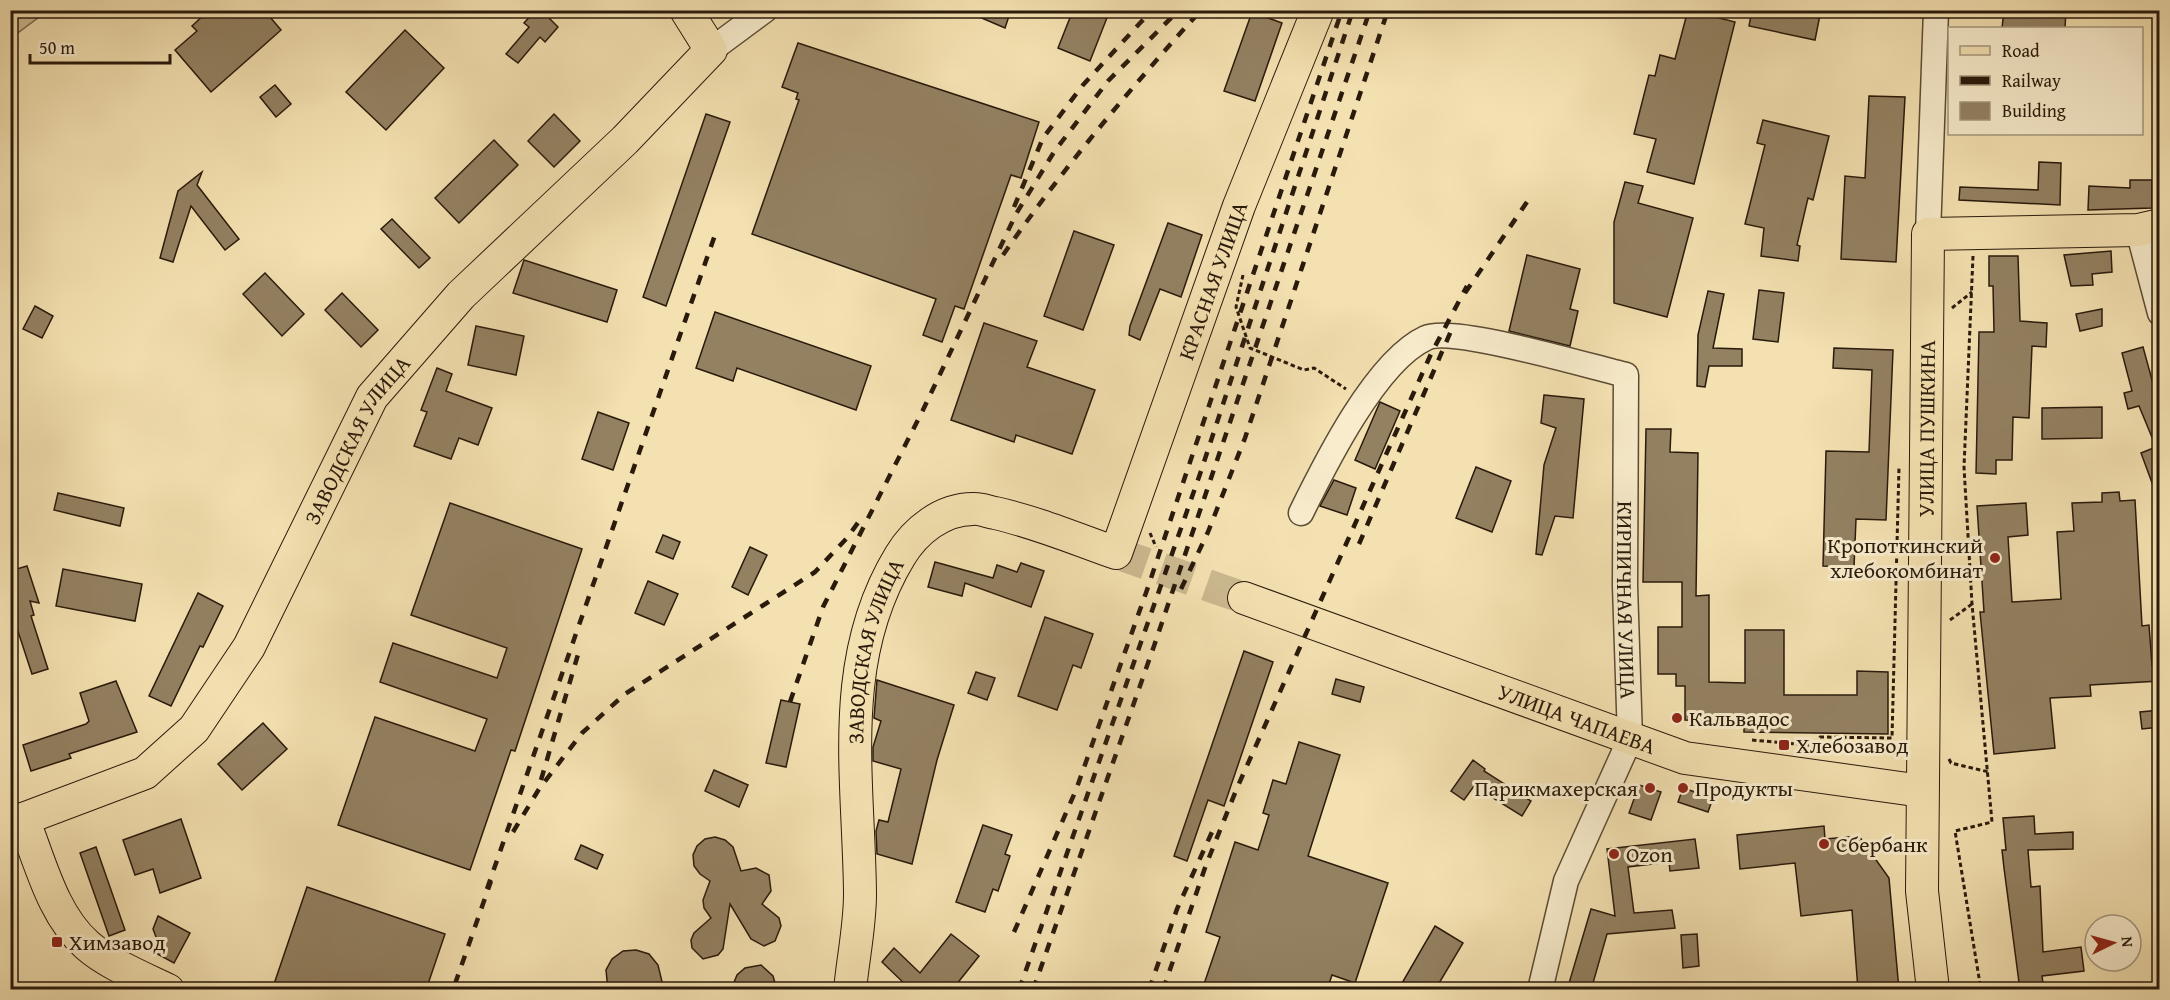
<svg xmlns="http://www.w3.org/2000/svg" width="2170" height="1000" font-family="'Gentium Book Plus',serif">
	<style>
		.green { fill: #d1bf95; stroke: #7d6c50; stroke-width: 1.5 }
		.building { fill: #938162; stroke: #291a0c; stroke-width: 1.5 }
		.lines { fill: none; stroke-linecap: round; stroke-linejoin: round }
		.major-tunnel { stroke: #cbb990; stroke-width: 32; stroke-dasharray: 32 16; stroke-linecap: butt }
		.minor-casing { stroke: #5c4c35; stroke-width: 27 }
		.major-casing { stroke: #291a0c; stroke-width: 34 }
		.path { stroke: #291a0c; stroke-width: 3; stroke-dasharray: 4.5 3; stroke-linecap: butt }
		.minor { stroke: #f8eccc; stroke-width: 24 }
		.major { stroke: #f4e1b1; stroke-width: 32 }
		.rail { stroke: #291a0c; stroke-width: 4.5; stroke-dasharray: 10 10; stroke-linecap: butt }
		.poi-dot { fill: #8f2418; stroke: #f8eccc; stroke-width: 2 }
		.labels { text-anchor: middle; stroke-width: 6; stroke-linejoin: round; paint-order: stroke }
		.street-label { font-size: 22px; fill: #291a0c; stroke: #f8eccc }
		.poi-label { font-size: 22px; fill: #291a0c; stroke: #f8eccc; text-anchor: start }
	</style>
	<rect width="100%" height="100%" fill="#f4e1b1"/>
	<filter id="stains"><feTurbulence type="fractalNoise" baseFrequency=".00333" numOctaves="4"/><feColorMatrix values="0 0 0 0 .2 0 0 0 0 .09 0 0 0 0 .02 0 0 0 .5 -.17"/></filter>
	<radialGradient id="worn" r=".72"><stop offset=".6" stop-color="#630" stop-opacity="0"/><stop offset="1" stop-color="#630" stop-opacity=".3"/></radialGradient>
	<polygon class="green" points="11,10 47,10 47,11 11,38"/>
	<g class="building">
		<polygon points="209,10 264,10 281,30 211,92 175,50 197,31 192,26"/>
		<polygon points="536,10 541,10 558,27 545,42 540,37 518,63 506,54 529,27 524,23"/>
		<polygon points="963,10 1011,10 1005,28"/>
		<polygon points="1073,10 1110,10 1090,61 1058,48"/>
		<polygon points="1688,10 1735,22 1694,184 1647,172 1656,139 1634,134 1649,75 1655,76 1660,55 1675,59"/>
		<polygon points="1752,10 1821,10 1815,40 1749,26"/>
		<polygon points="2004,10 2066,10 2065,28 2002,28"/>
		<polygon points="1252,12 1282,23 1255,101 1224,91"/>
		<polygon points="405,30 444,68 386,130 346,92"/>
		<polygon points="798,43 1039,122 1021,178 1011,175 964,309 955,306 942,342 923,335 936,299 752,234 799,100 796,99 798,93 782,87"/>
		<polygon points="275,85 291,104 276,117 260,97"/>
		<polygon points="1869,96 1905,97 1896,262 1841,259 1845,176 1865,178"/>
		<polygon points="554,114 580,141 554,167 528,141"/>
		<polygon points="706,114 730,122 666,306 643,297"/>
		<polygon points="1763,120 1829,136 1813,200 1808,198 1797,245 1800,246 1798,261 1761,256 1764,228 1745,224 1765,145 1757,143"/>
		<polygon points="494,140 518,165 459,223 435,198"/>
		<polygon points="2039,162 2061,163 2060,205 1959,200 1960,187 2038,190"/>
		<polygon points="202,172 197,185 239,239 225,250 191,206 173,262 160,258 178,191"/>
		<polygon points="2130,180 2152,180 2152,208 2088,210 2089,186 2130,188"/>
		<polygon points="1625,182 1643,186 1638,203 1693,218 1667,317 1614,303 1614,222"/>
		<polygon points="392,219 430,258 419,268 381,229"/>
		<polygon points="1168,223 1202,235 1181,297 1160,289 1140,340 1129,335 1130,326"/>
		<polygon points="1074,231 1114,245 1083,330 1044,316"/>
		<polygon points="2111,251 2112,272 2092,274 2093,285 2071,286 2064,255"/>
		<polygon points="1527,255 1580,269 1570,309 1578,311 1570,346 1509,331"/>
		<polygon points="1989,256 2018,256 2020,321 2047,323 2046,347 2032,346 2029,418 2013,417 2012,460 1996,460 1996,474 1976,473 1979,332 1994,332 1993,286 1989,286"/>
		<polygon points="524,260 617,290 607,322 513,293"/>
		<polygon points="265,273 304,314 282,336 243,294"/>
		<polygon points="1759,290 1784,293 1778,342 1753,339"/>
		<polygon points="1708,291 1724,294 1713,348 1742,349 1742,366 1709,366 1705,387 1697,386 1698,335"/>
		<polygon points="342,293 378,330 361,347 325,310"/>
		<polygon points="35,306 53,316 42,338 23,329"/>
		<polygon points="2102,309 2102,326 2080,331 2076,314"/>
		<polygon points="715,312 871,366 856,410 737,368 733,381 696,368"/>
		<polygon points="984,323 1037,341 1027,367 1095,390 1072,454 1016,435 1014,442 951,420"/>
		<polygon points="476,326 524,336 516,375 468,365"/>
		<polygon points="2143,347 2160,409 2158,499 2141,453 2156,447 2139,406 2128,409 2124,393 2132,391 2122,353"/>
		<polygon points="1834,348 1893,350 1886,520 1856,519 1854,567 1823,566 1826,451 1869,452 1872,370 1833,368"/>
		<polygon points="437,368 452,374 446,391 492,408 478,445 459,438 451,459 414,446 427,412 421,410"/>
		<polygon points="1544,395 1584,399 1573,518 1555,516 1542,555 1536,554 1544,465 1556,428 1541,423"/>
		<polygon points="1380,402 1400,411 1375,469 1355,460"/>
		<polygon points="2102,407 2102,438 2042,439 2042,408"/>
		<polygon points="598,412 629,423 613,470 582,459"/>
		<polygon points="1646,429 1671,429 1670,452 1698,453 1696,596 1709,595 1709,682 1745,683 1745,630 1784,630 1784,695 1857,695 1857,671 1888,672 1888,734 1744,732 1744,722 1685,720 1685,686 1676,686 1676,674 1658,674 1658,627 1682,627 1682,582 1643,582"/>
		<polygon points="1476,467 1511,481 1492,532 1456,518"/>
		<polygon points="1334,480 1356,488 1347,515 1320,506"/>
		<polygon points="2119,492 2120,501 2135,500 2142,626 2149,625 2152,665 2160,665 2160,681 2090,685 2091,696 2050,698 2055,748 1994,754 1980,612 1984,612 1977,506 2026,503 2028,535 2008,537 2012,602 2061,599 2057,532 2074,531 2072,503 2102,502 2102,493"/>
		<polygon points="58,493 124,508 120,526 54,510"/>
		<polygon points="450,503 582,549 515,751 511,750 470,870 338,825 375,717 475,751 487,719 380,682 393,643 497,678 507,648 411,615"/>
		<polygon points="663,535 680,542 673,559 656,552"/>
		<polygon points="750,547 767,555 748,595 732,587"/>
		<polygon points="935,562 993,578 997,565 1017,572 1021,563 1044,571 1031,607 965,583 962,596 928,587"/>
		<polygon points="27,566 39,603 30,601 34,615 31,616 48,669 32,674 10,607 10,571"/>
		<polygon points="63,569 142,584 135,621 56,606"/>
		<polygon points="648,581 678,594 664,625 635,613"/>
		<polygon points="198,593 223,606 203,647 200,646 171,706 149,696"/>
		<polygon points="1045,617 1093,634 1081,668 1073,665 1057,710 1018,696"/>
		<polygon points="1244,651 1273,662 1224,806 1208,800 1187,861 1174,856"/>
		<polygon points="976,672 995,678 987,700 968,693"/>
		<polygon points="1336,679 1364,687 1360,702 1332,694"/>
		<polygon points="877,680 954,705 937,760 912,864 877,854 876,831 879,820 888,822 901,769 873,761 873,747 881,721 874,718"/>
		<polygon points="116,681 137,732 69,754 71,758 31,771 23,745 86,724 89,721 80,693"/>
		<polygon points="781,700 800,704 786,767 766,763"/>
		<polygon points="2160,710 2160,727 2142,729 2140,712"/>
		<polygon points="263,723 287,749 242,790 218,764"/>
		<polygon points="1299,742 1340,755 1308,856 1388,883 1355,983 1332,975 1327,990 1202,990 1220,937 1206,932 1235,842 1258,850 1269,815 1263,813 1273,780 1286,784"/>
		<polygon points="1473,760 1485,769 1484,771 1531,801 1522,816 1474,786 1464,800 1451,791"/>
		<polygon points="714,770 748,785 739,807 705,791"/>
		<polygon points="1639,785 1661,792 1651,820 1629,813"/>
		<polygon points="1683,788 1713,798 1708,812 1678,802"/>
		<polygon points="2034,816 2035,834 2073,832 2073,849 2028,850 2031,887 2040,886 2043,952 2081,947 2084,971 2042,976 2044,990 2020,990 2004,868 2002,850 2006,850 2003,818"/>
		<polygon points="181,819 201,878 160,893 153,869 135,875 123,840"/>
		<polygon points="983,825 1012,835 1005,854 1010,856 998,891 993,889 985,912 956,902"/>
		<polygon points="1824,826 1825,839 1859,836 1889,878 1899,990 1858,990 1852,910 1801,916 1795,863 1740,869 1737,835"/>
		<polygon points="715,837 725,840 733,847 741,871 756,868 769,875 771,891 762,904 779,918 781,926 775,941 764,946 751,939 730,904 723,949 718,955 703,959 692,948 691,940 694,933 711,918 704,908 703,900 710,881 700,874 694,866 693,855 697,846 705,839"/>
		<polygon points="1695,839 1699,868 1670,871 1669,862 1628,867 1634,913 1672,910 1675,928 1607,934 1591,990 1567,990 1591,909 1615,916 1607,849"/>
		<polygon points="581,845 603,855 597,869 575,859"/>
		<polygon points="96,847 125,930 109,936 80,853"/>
		<polygon points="307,887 445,934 426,990 272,990"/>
		<polygon points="158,916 190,933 174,963 148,949 159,945 153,929"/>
		<polygon points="1435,926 1463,943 1435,990 1398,990"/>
		<polygon points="951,934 979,956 952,990 906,990 908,987 882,962 894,948 920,973"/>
		<polygon points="1697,934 1699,966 1683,968 1681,935"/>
		<polygon points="636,950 649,954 658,965 664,990 608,990 606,970 612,959 623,951"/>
		<polygon points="761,965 773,976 777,990 731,990 737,975 745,968"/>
	</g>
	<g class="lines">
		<polyline class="major-tunnel" points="1116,553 1244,598"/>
		<g class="minor-casing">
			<g id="minor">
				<polyline points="711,50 765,10"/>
				<polyline points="2138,230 2160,313"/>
				<polyline points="1928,234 1936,10"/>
				<path id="s1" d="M1301,513c24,-49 75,-152 125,-175 26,-13 165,29 200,37l-1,211 5,153 -64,142 -26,109"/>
			</g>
		</g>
		<g class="major-casing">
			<g id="major">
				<path id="s2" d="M1244,598l441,160 237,33"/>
				<path d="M23,819c17,42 29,95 64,126 20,18 56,33 81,45"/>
				<path id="s3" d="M10,824l135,-51 49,-44 55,-82 123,-250 89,-102 164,-155 86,-90 -25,-40"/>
				<path id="s4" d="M850,990c3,-32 10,-64 10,-96 -1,-115 -24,-233 40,-338 15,-25 42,-47 73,-47 7,-1 15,3 22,4 41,9 81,26 121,40l123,-347 79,-196"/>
				<path id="s5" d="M1933,990l-11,-99 6,-657 210,-4 22,-5"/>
			</g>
		</g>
		<g class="path">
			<polyline points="1973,256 1964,467 1972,604 1992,822 1955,831 1981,990"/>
			<polyline points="1243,275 1236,307 1250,348 1304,370 1314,368 1346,389"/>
			<polyline points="1952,308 1972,292"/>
			<polyline points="1150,533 1156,547"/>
			<polyline points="1950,620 1972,604"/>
			<polyline points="1752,740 1818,746 1820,737 1892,738 1899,467"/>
			<polyline points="1949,759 1951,763 1989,772"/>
		</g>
		<use href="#minor" class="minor"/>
		<use href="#major" class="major"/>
		<g class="rail">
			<polyline points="1014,207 1043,138 1083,85 1152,10"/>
			<path d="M1003,255c60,-87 127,-166 198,-245"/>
			<polyline points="1465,293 1527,202"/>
			<polyline points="1359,544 1454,324"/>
			<polyline points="1181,589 1208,532 1245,438 1388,10"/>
			<polyline points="790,702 823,607 923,410 1016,214 1054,152 1108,81 1179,10"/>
			<polyline points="541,780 579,651"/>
			<polyline points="513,832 539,789 582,733 625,694 815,572 847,538 862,517"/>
			<polyline points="487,889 716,232"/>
			<polyline points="1014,932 1076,790 1147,590 1342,10"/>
			<polyline points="455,984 491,881"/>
			<polyline points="1019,990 1200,474 1353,10"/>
			<polyline points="1033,990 1154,646 1370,10"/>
			<polyline points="1149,990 1177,909 1212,832"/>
			<polyline points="1163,990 1206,865 1237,788 1431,354 1467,286"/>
		</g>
	</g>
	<g class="poi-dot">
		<circle cx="1995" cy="558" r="6"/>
		<circle cx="1677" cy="718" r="6"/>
		<rect x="1778" y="739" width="12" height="12" rx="3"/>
		<circle cx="1650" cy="788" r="6"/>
		<circle cx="1683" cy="788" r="6"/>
		<circle cx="1824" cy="844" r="6"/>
		<circle cx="1614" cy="854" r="6"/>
		<rect x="51" y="936" width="12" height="12" rx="3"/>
	</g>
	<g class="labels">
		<g class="street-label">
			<text dy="8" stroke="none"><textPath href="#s4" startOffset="972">КРАСНАЯ УЛИЦА</textPath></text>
			<text dy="8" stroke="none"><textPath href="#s5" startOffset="562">УЛИЦА ПУШКИНА</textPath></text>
			<text dy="8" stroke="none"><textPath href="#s3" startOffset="543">ЗАВОДСКАЯ УЛИЦА</textPath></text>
			<text dy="8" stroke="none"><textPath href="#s1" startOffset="648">КИРПИЧНАЯ УЛИЦА</textPath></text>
			<text dy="8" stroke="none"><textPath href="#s4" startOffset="342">ЗАВОДСКАЯ УЛИЦА</textPath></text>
			<text dy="8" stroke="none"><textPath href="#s2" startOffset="354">УЛИЦА ЧАПАЕВА</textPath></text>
		</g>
		<g class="poi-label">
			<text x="1983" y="553" text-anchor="end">Кропоткинский<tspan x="1983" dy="25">хлебокомбинат</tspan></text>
			<text x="1689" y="726">Кальвадос</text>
			<text x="1796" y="753">Хлебозавод</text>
			<text x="1638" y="796" text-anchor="end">Парикмахерская</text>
			<text x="1695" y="796">Продукты</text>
			<text x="1836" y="852">Сбербанк</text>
			<text x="1626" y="862">Ozon</text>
			<text x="69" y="950">Химзавод</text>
		</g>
	</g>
	<rect width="2170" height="1000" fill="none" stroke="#f4e1b1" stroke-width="36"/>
	<rect x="12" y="12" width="2146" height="976" fill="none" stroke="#291a0c" stroke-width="3"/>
	<rect x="18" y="18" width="2134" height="964" fill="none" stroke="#291a0c" stroke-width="1.5"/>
	<rect x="1948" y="27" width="195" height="108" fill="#f8eccc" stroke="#a5987f" stroke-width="1.5"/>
	<rect x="1960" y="46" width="30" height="9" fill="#f4e1b1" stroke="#a5987f" stroke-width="1.5"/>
	<text x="2002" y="57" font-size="18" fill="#291a0c">Road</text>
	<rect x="1960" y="76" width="30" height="9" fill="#291a0c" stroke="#a5987f" stroke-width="1.5"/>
	<text x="2002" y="87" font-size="18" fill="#291a0c">Railway</text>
	<rect x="1960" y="102" width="30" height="18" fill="#938162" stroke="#a5987f" stroke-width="1.5"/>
	<text x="2002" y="117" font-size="18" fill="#291a0c">Building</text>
	<g transform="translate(2113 943) rotate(85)"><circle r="28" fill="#f8eccc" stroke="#a5987f" stroke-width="1.5"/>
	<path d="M0-4.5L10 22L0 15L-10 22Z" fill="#8f2418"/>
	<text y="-9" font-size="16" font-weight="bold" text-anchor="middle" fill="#291a0c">N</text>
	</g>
	<path d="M30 54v9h140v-9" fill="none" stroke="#291a0c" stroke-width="3"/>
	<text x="39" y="54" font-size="18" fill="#291a0c" stroke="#f8eccc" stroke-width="4.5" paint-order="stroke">50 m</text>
	<rect width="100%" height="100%" filter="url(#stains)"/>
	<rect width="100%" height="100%" fill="url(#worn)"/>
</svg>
